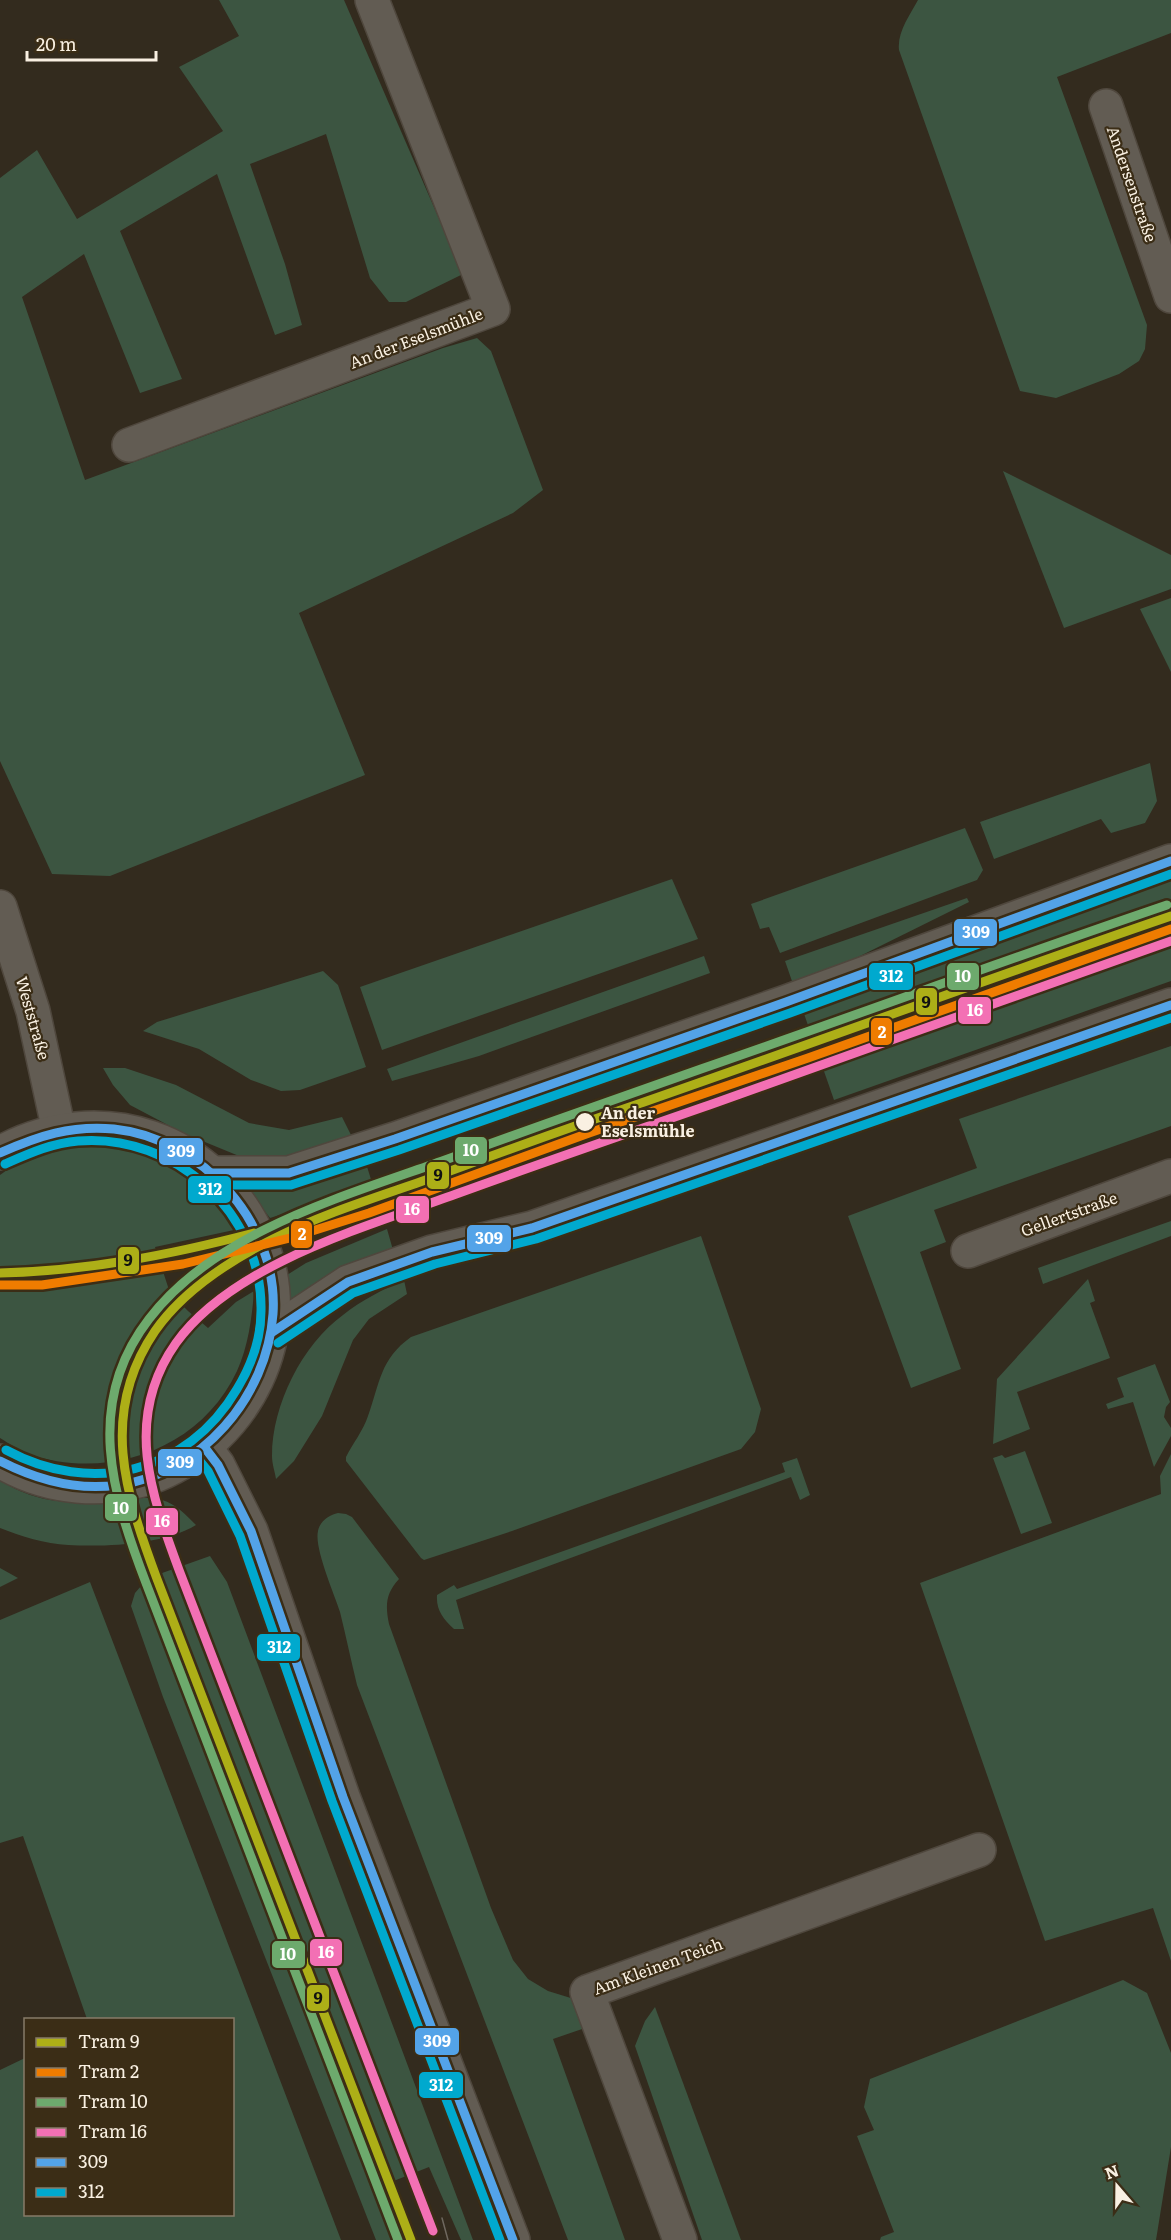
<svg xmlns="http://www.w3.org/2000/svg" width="1171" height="2240" font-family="Literata,serif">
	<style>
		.green { fill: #3c5541 }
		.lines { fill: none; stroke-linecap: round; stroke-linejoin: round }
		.street-casing { stroke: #4f473d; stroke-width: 36 }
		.secondary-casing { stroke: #4f473d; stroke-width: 36 }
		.street { stroke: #625c53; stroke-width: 33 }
		.secondary { stroke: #625c53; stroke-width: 33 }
		.tram { stroke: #6e685f; stroke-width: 1.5 }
		.bus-1-casing { stroke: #3b2d16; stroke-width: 14 }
		.bus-2-casing { stroke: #3b2d16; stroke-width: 14 }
		.bus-1 { stroke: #53a3e8; stroke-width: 9 }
		.bus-2 { stroke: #00a9ce; stroke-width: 9 }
		.tram-1-casing { stroke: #3b2d16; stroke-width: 14 }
		.tram-2-casing { stroke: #3b2d16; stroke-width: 14 }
		.tram-3-casing { stroke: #3b2d16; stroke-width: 14 }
		.tram-4-casing { stroke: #3b2d16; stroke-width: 14 }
		.tram-1 { stroke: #adaf17; stroke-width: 9 }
		.tram-2 { stroke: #ef7c00; stroke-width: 9 }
		.tram-3 { stroke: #6daa6d; stroke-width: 9 }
		.tram-4 { stroke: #f370b4; stroke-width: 9 }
		.stop-dot { fill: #f9f0e2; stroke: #3b2d16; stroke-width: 2 }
		.labels { text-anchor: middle; stroke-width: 4.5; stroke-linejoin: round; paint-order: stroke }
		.street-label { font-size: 16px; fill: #f9f0e2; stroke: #3b2d16 }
		.stop-label { font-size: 16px; font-weight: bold; fill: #f9f0e2; stroke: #3b2d16; text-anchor: start }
		.line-badge { stroke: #3b2d16; stroke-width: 2 }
		.badge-label { font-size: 16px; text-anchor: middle; font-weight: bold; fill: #fff }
		.pale-badge-label { font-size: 16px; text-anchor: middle; font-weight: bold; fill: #111 }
	</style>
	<rect width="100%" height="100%" fill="#332b1e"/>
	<g class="green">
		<polygon points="219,0 344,0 463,274 406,302 389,302 370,278 326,134 250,164 285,264 302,325 275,335 217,174 120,231 182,379 140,393 84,254 22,297 85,480 443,348 477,338 491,351 543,490 513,513 299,613 365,775 110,876 52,874 0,761 0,178 37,150 77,219 223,131 179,67 239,36"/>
		<path d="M918,0h253v33l-114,44 90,248 -2,24 -6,12 -20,13 -63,24 -36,-7 -121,-341c-2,-18 11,-35 19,-50z"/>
		<polygon points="1003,471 1171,555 1171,589 1064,628"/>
		<polygon points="1171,598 1171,672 1140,609"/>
		<polygon points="1150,763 1157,801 1145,823 1111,833 1101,819 994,859 980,822"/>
		<polygon points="965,828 983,870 977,880 780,953 769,927 760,929 751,904"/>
		<polygon points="1171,877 1171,981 834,1100 802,1008"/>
		<polygon points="672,879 698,939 382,1050 360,987"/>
		<polygon points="967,898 969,902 844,964 793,984 785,961"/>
		<polygon points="704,956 710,973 479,1056 392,1081 387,1069"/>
		<polygon points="323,971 338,985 366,1067 300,1090 281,1091 251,1080 199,1049 143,1031 157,1022"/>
		<polygon points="1171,1046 1171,1126 934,1210 946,1242 920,1252 961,1369 911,1388 848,1216 977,1168 959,1119"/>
		<polygon points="788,1049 798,1078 429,1210 416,1179"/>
		<polygon points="103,1068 125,1068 176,1085 249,1123 289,1130 342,1117 353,1139 286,1158 239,1156 183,1133 130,1105 113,1085"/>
		<path d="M91,1144c59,3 115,32 143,86l-79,17 15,46 18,18 20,17 28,-26 18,-11c-2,27 -6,56 -17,80 -37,79 -129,110 -209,83 -10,-3 -19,-11 -28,-16v-263c27,-20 58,-28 91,-31z"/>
		<polygon points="365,1160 373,1186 270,1218 246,1187"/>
		<polygon points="1171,1221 1171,1236 1043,1284 1038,1268"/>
		<path d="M387,1229l6,21c-41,15 -72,28 -106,55v-30l19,-12z"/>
		<path d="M701,1236l60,173 -6,23 -14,17 -229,82 -88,29 -3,-2 -75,-97v-4c7,-14 17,-26 22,-41 12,-33 12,-57 43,-79z"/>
		<polygon points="1088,1279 1095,1301 1090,1303 1110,1358 1017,1392 1030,1429 993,1444 997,1379"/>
		<path d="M404,1280l3,14 -38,25 -16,21 -31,76 -28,45 -18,18c-1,-7 -4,-15 -4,-23 0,-51 30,-111 71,-141 19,-15 39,-25 61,-35z"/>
		<polygon points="1155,1364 1170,1402 1166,1407 1164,1417 1171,1428 1171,1436 1154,1467 1133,1402 1108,1409 1106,1404 1124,1397 1117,1378"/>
		<polygon points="1025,1451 1052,1523 1021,1534 993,1458 1002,1455 1005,1458"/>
		<polygon points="1171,1454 1171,1961 1153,1908 1045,1941 920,1583 1161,1494 1160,1476"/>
		<path d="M797,1458l13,37 -10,5 -9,-23 -335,123 8,29h-10c-11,-10 -18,-19 -17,-34l17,-10 3,4 328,-117 -3,-9z"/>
		<path d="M0,1480c34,23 73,25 112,21 17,-2 34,-5 50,-1 14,4 24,15 34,25 -33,20 -90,22 -128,20 -23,-1 -47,-9 -68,-17z"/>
		<path d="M338,1513l8,1 6,3 47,62c-13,14 -14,26 -10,45l102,284 22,52 15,19 20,12 26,8 11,29 -32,11 72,201h-57l-211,-555c-6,-24 -11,-49 -17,-73 -6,-19 -26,-64 -22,-81 2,-10 11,-16 20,-18z"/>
		<polygon points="210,1556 227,1582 473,2240 461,2240 429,2167 381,2186 402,2240 376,2240 163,1697 131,1606 135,1593 148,1578"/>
		<polygon points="0,1568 18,1578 0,1587"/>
		<polygon points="90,1582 341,2240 0,2240 0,2070 25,2058 26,2214 232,2214 232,2020 87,2019 23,1836 0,1843 0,1620"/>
		<polygon points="1123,1980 1147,1993 1171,2053 1171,2147 1156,2240 880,2240 881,2237 894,2232 857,2136 874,2130 864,2107 870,2079"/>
		<polygon points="655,2007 741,2240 702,2240 635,2046 645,2021"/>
	</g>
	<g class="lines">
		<g class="street-casing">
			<g id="street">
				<polyline points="1106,106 1171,296"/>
				<polyline points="129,445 493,309 372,0"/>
				<polyline points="0,907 33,1011 59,1131"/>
				<polyline points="968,1251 1171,1176"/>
				<polyline points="680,2240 587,1992 979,1850"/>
			</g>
		</g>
		<g class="secondary-casing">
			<g id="secondary">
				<path d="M0,1153c99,-55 217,-16 261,90 38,92 -15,195 -104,232 -50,20 -111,14 -157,-14"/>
				<polyline points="212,1173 289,1173 395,1139 786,1002 1171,861"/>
				<polyline points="271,1333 348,1282 432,1252 532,1228 1171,1005"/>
				<polyline points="205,1448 218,1465 251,1531 343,1797 513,2240"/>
			</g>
		</g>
		<use href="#street" class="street"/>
		<use href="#secondary" class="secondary"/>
		<g class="tram">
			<polyline points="442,2218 448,2240"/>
			<polyline points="407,2228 413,2240"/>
		</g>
		<g class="bus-1-casing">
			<g id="bus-1">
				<path d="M0,1153c38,-17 71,-28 114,-24 88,9 165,95 159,185 -6,83 -72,160 -155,171 -42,6 -81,-5 -118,-24"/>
				<polyline points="212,1173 289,1173 395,1139 786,1002 1171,861"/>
				<polyline points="271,1333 348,1282 432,1252 532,1228 1171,1005"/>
				<polyline points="205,1448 218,1465 251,1531 343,1797 513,2240"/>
			</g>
		</g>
		<g class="bus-2-casing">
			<g id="bus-2">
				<path d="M5,1164c23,-10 47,-21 73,-23 97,-8 185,72 183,170 0,27 -10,55 -24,78 -50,85 -146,107 -231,61"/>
				<polyline points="212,1185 291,1185 399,1150 790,1013 1171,874"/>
				<polyline points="278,1343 353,1293 435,1264 536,1239 1171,1018"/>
				<polyline points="195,1455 208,1471 240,1536 332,1801 500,2240"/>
			</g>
		</g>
		<use href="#bus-1" class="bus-1"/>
		<use href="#bus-2" class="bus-2"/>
		<g class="tram-1-casing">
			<g id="tram-1">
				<path d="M0,1273c87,-2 170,-18 254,-40"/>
				<path d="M411,2240l-254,-661c-32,-86 -58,-166 -2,-248 28,-40 76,-71 118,-92 47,-24 98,-40 147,-57 76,-28 151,-55 227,-81 175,-61 349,-125 524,-185"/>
			</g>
		</g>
		<g class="tram-2-casing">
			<polyline id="tram-2" points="0,1285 42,1285 183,1264 290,1238 369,1213 589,1133 808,1058 1171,929"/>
		</g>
		<g class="tram-3-casing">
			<path id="tram-3" d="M398,2240l-252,-657c-34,-89 -62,-180 3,-264 67,-88 196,-123 296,-159 85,-31 171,-61 256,-91 156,-54 310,-111 466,-164"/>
		</g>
		<g class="tram-4-casing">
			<path id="tram-4" d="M433,2231l-254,-661c-28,-76 -56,-152 -3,-227 57,-80 193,-117 283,-150 85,-31 170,-60 256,-90 152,-54 303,-109 456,-162"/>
		</g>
		<use href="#tram-1" class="tram-1"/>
		<use href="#tram-2" class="tram-2"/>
		<use href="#tram-3" class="tram-3"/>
		<use href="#tram-4" class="tram-4"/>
	</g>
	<circle class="stop-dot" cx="585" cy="1122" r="10"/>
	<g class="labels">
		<g class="street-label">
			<text transform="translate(1132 184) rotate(71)" y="6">Andersenstraße</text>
			<text transform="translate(416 338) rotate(-21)" y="6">An der Eselsmühle</text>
			<text transform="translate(33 1018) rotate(74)" y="6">Weststraße</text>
			<text transform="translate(1069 1214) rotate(-20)" y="6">Gellertstraße</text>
			<text transform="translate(658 1966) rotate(-20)" y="6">Am Kleinen Teich</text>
		</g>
		<g class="stop-label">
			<text x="601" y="1119">An der<tspan x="601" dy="18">Eselsmühle</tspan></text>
		</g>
	</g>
	<g class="line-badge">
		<rect x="953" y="918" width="45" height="29" rx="6" fill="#53a3e8"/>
		<rect x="868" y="962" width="46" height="29" rx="6" fill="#00a9ce"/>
		<rect x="946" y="962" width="34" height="29" rx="6" fill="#6daa6d"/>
		<rect x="915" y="987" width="23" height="29" rx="6" fill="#adaf17"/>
		<rect x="957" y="996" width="35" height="29" rx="6" fill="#f370b4"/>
		<rect x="870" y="1017" width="23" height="29" rx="6" fill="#ef7c00"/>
		<rect x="454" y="1136" width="34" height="29" rx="6" fill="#6daa6d"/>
		<rect x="158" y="1137" width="46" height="29" rx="6" fill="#53a3e8"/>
		<rect x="426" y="1161" width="24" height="29" rx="6" fill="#adaf17"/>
		<rect x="187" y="1175" width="45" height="29" rx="6" fill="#00a9ce"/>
		<rect x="395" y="1195" width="35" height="29" rx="6" fill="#f370b4"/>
		<rect x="290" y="1220" width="23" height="29" rx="6" fill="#ef7c00"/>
		<rect x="466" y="1224" width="46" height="29" rx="6" fill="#53a3e8"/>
		<rect x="117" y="1246" width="23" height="29" rx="6" fill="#adaf17"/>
		<rect x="157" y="1448" width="46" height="29" rx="6" fill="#53a3e8"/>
		<rect x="104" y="1493" width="34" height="29" rx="6" fill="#6daa6d"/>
		<rect x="145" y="1507" width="34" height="29" rx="6" fill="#f370b4"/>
		<rect x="256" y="1633" width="45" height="29" rx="6" fill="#00a9ce"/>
		<rect x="309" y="1938" width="34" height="29" rx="6" fill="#f370b4"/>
		<rect x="271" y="1940" width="35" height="29" rx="6" fill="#6daa6d"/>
		<rect x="306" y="1984" width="24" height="28" rx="6" fill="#adaf17"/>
		<rect x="414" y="2027" width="46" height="29" rx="6" fill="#53a3e8"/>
		<rect x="418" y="2071" width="46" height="28" rx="6" fill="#00a9ce"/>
	</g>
	<g class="badge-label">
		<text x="976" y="938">309</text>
		<text x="891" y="982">312</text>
		<text x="963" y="982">10</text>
		<text x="975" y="1016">16</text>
		<text x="882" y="1038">2</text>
		<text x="471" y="1156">10</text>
		<text x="181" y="1157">309</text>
		<text x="210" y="1195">312</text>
		<text x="412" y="1215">16</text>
		<text x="302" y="1240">2</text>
		<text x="489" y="1244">309</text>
		<text x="180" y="1468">309</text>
		<text x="121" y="1514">10</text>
		<text x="162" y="1527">16</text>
		<text x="279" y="1653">312</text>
		<text x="326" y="1958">16</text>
		<text x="288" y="1960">10</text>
		<text x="437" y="2047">309</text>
		<text x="441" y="2091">312</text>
	</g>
	<g class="pale-badge-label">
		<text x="926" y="1008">9</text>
		<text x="438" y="1181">9</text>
		<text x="128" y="1266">9</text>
		<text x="318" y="2004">9</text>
	</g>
	<rect x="24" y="2018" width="210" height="198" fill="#3b2d16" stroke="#877b68" stroke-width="1.5"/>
	<rect x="36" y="2038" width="30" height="9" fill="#adaf17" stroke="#877b68" stroke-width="1.5"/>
	<text x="78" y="2048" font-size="18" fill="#f9f0e2">Tram 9</text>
	<rect x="36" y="2068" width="30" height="9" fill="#ef7c00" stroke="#877b68" stroke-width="1.5"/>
	<text x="78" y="2078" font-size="18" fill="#f9f0e2">Tram 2</text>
	<rect x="36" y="2098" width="30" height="9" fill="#6daa6d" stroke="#877b68" stroke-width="1.5"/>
	<text x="78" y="2108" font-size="18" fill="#f9f0e2">Tram 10</text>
	<rect x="36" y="2128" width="30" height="9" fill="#f370b4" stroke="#877b68" stroke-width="1.5"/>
	<text x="78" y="2138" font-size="18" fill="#f9f0e2">Tram 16</text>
	<rect x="36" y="2158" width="30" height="9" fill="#53a3e8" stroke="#877b68" stroke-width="1.5"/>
	<text x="78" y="2168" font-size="18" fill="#f9f0e2">309</text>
	<rect x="36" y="2188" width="30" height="9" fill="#00a9ce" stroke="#877b68" stroke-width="1.5"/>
	<text x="78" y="2198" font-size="18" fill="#f9f0e2">312</text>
	<g transform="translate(1117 2186) rotate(340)" stroke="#3b2d16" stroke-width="4.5" paint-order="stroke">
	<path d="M0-4.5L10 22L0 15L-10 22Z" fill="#f9f0e2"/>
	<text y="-9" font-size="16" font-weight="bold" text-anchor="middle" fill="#f9f0e2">N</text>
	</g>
	<path d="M27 51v9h129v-9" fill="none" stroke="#f9f0e2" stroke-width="3"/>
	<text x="36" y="51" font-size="18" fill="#f9f0e2" stroke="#3b2d16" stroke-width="4.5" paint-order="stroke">20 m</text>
</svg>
